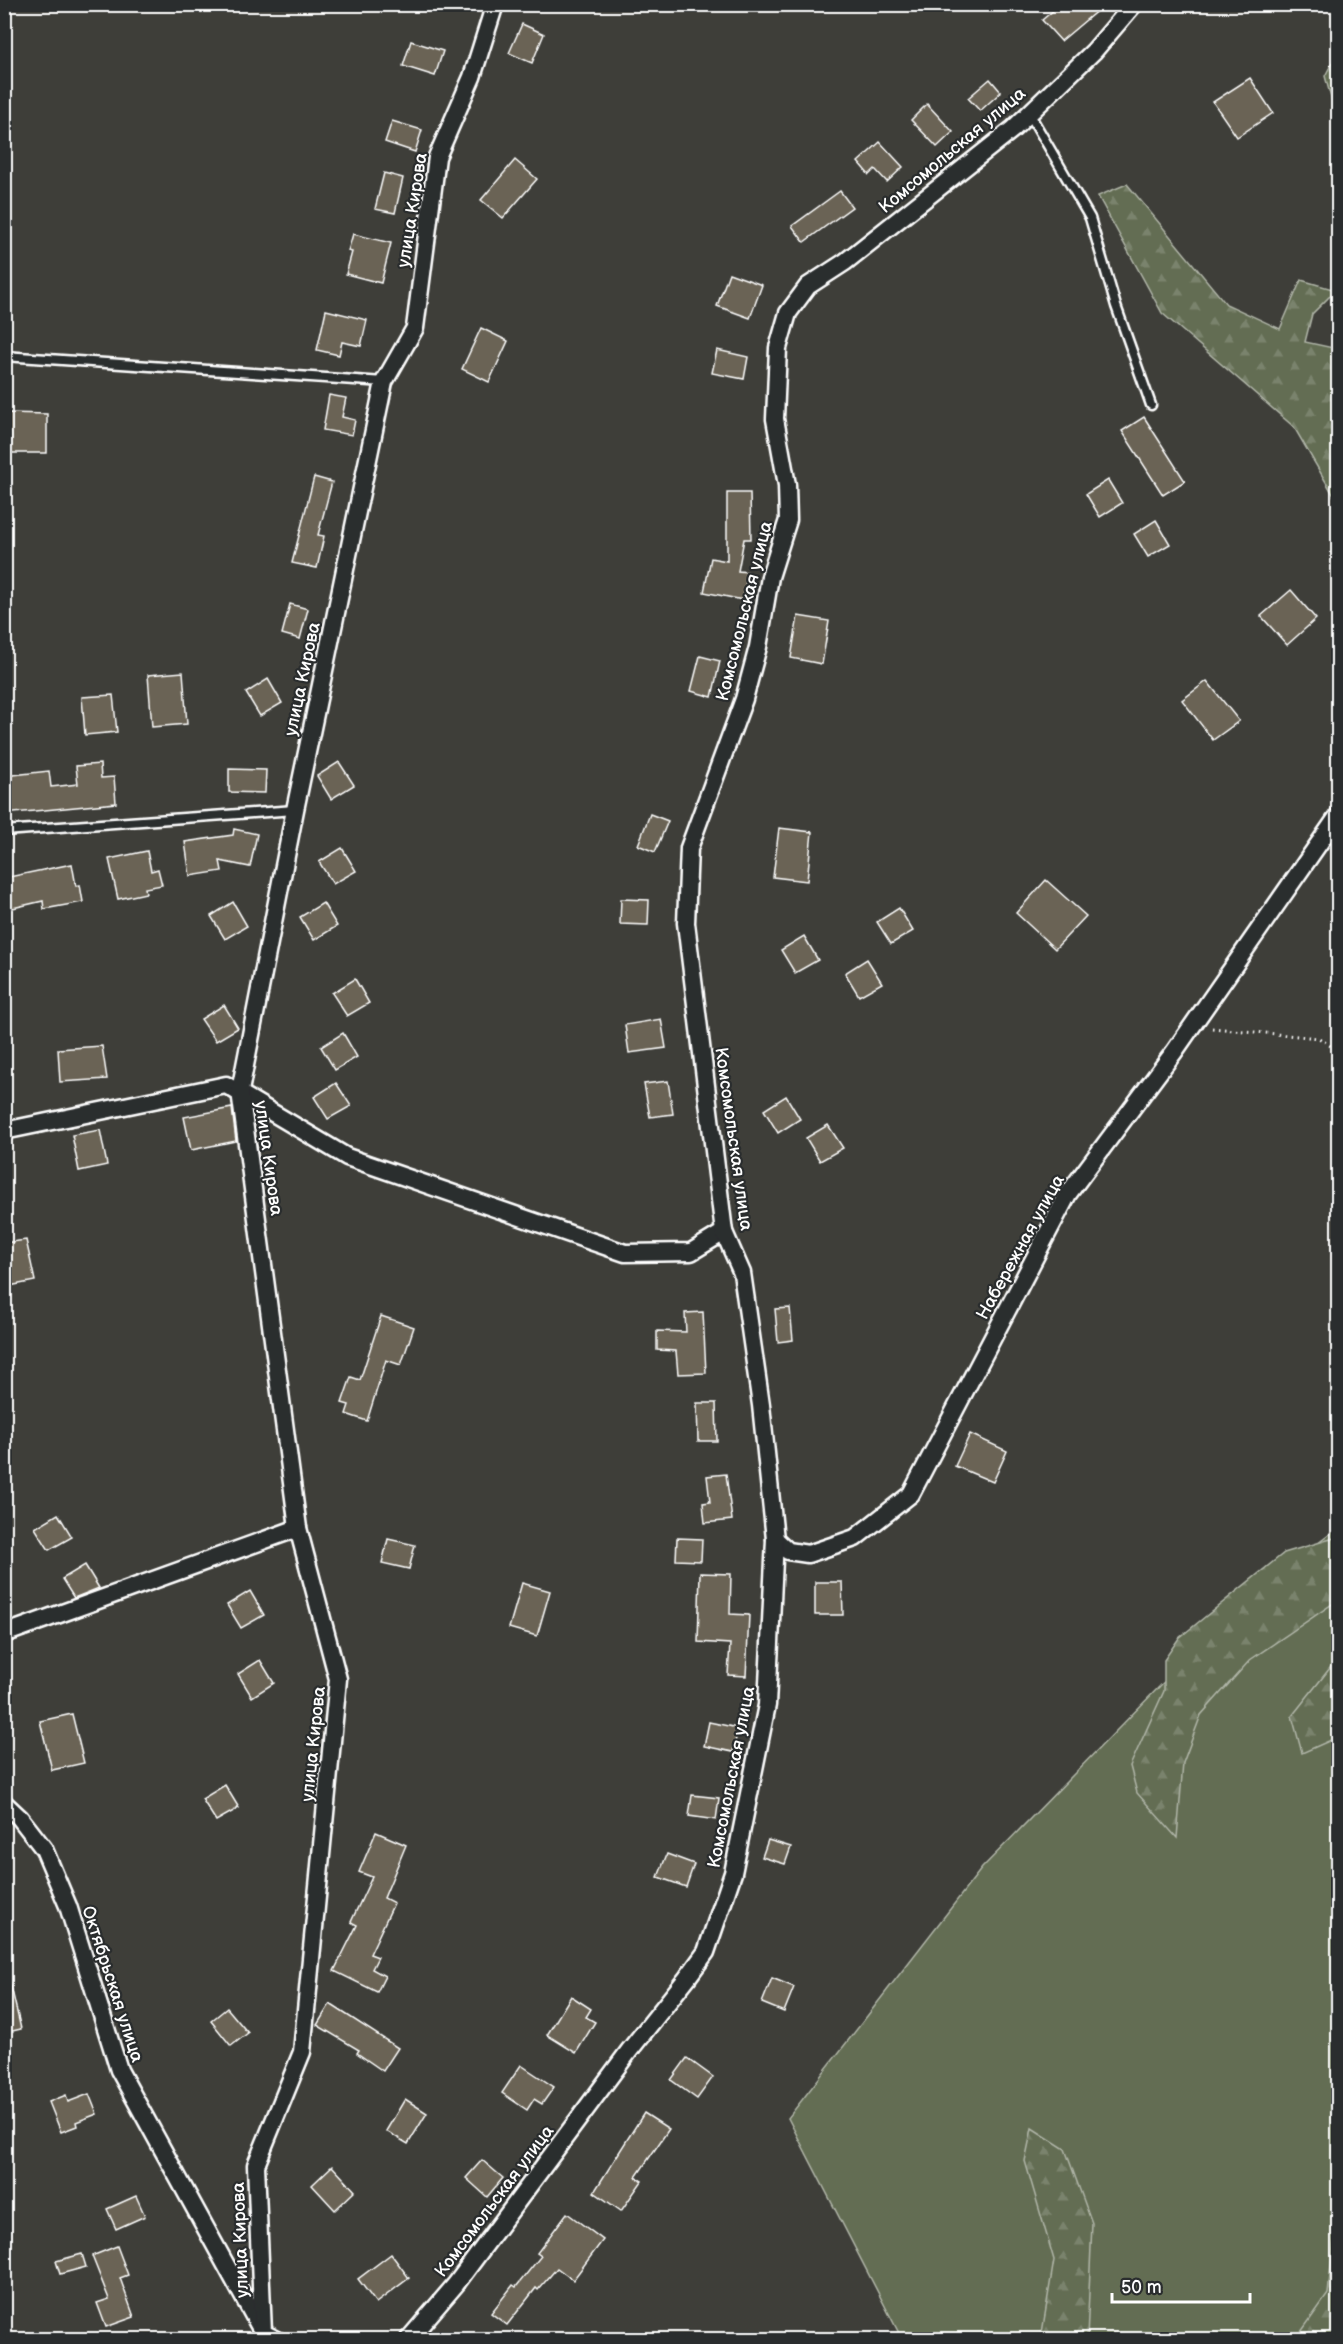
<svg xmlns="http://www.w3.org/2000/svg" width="1343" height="2344" font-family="'Balsamiq Sans',sans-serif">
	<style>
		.grass { fill: #636d53; stroke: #b1b6a9; stroke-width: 1.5 }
		.forest { fill: url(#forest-firs); stroke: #b1b6a9; stroke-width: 1.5 }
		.building { fill: #6b6454; stroke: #fff; stroke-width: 1.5 }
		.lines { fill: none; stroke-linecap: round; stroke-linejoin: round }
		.lane-casing { stroke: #fff; stroke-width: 13 }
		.street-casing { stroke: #fff; stroke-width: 21 }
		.path { stroke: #fff; stroke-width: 3; stroke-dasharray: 1.5 4.5; stroke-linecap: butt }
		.lane { stroke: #2a2d2e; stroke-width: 8 }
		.street { stroke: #2a2d2e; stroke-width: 16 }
		.labels { text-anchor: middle; stroke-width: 4.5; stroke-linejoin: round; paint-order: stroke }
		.street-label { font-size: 18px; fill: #fff; stroke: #2a2d2e }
	</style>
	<defs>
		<pattern id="forest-firs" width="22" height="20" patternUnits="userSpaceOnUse" patternTransform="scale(1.5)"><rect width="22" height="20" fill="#636d53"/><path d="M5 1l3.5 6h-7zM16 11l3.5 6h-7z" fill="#7a836d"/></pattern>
	</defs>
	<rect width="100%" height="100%" fill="#3e3e39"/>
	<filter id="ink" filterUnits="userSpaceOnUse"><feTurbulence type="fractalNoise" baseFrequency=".0167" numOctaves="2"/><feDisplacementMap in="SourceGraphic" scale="12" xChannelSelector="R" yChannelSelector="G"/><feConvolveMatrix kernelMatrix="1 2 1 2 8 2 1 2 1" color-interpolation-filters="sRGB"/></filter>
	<g filter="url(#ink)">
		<polygon class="grass" points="1338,1528 1338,2339 902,2339 788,2118 982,1868 1247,1597"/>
		<g class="forest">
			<polygon points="1333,61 1338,64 1338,123 1325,76"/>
			<polygon points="1127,184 1226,304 1280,329 1301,280 1336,290 1312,314 1305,342 1338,349 1338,511 1337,501 1294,427 1162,313 1098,196"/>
			<polygon points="1334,1538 1338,1539 1338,1600 1250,1660 1201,1715 1183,1763 1177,1838 1137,1793 1130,1766 1164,1691 1164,1660 1179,1638 1284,1553"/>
			<polygon points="1338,1658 1338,1737 1302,1753 1292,1716"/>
			<polygon points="1032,2128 1065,2149 1092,2223 1087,2339 1041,2339 1054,2260 1025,2161"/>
			<polygon points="1338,2199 1338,2339 1296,2339 1328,2294"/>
		</g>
		<g class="building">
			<polygon points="1061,4 1105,4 1061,41 1042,20"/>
			<polygon points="522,24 544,34 532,63 509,53"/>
			<polygon points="411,41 443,51 435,76 403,66"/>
			<polygon points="1250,78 1273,113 1237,137 1213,102"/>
			<polygon points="990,79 1001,92 980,111 968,98"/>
			<polygon points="927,104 953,132 937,147 911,120"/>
			<polygon points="392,121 422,130 415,152 385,142"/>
			<polygon points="880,142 903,167 887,182 875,169 869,175 858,162"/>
			<polygon points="515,160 537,179 503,218 481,200"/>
			<polygon points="384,173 403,178 395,213 375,209"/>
			<polygon points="840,191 852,207 804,242 792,226"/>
			<polygon points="353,234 391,243 381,283 346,274 352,252 348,251"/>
			<polygon points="729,273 762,285 750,318 717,306"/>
			<polygon points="326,310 367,320 361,346 342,342 339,355 317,350"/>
			<polygon points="481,328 508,341 489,382 462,369"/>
			<polygon points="717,350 748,357 744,379 712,373"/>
			<polygon points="329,395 346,398 342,417 355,420 352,435 323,430"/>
			<polygon points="7,413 47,414 47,453 7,453"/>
			<polygon points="1144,417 1185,481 1163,495 1122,431"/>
			<polygon points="314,477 332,482 318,535 324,536 317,568 292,563"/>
			<polygon points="1108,480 1122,503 1100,517 1086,494"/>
			<polygon points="727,493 750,493 751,539 744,539 738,571 748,572 743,600 704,592 711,558 727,561"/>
			<polygon points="1156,520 1170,544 1148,557 1134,534"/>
			<polygon points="1291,590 1316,619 1287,645 1261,616"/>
			<polygon points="290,604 308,609 300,639 282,634"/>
			<polygon points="798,616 829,621 822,664 791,658"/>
			<polygon points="700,656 720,661 712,697 691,691"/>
			<polygon points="183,672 187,724 152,727 148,675"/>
			<polygon points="268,679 282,703 260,716 246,693"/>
			<polygon points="1207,681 1239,721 1213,740 1182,700"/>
			<polygon points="113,695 117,732 85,735 82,697"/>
			<polygon points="339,762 354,785 331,799 317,776"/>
			<polygon points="100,764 101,778 114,777 116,803 4,814 4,776 49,771 51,787 78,784 76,766"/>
			<polygon points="229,769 266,770 265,793 229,792"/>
			<polygon points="650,814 668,821 655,852 638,845"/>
			<polygon points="779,828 812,832 807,881 773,877"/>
			<polygon points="234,829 257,834 250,867 220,861 222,871 190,876 185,842 233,835"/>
			<polygon points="342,848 356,871 333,884 319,862"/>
			<polygon points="147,851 151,871 158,869 162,885 145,888 146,893 118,899 109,859"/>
			<polygon points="72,864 76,886 80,885 83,902 44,909 43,901 4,910 4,878"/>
			<polygon points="1046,880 1086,916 1055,949 1016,913"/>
			<polygon points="621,899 649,900 648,925 620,924"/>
			<polygon points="233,902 247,926 225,939 211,916"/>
			<polygon points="323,903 337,926 314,940 300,917"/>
			<polygon points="899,908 913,931 891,944 877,922"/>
			<polygon points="804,936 818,960 795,973 781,950"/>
			<polygon points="867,959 882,983 859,996 845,973"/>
			<polygon points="355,979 369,1003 347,1016 332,993"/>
			<polygon points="224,1005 238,1028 216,1041 201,1019"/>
			<polygon points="661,1019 666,1048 629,1053 625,1025"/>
			<polygon points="343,1033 357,1057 335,1070 321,1047"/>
			<polygon points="102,1046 107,1079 60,1082 58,1049"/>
			<polygon points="668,1081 673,1114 650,1117 644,1084"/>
			<polygon points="336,1083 351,1106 328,1119 314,1097"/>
			<polygon points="786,1096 800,1119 778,1133 764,1110"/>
			<polygon points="232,1108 236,1141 191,1150 184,1117"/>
			<polygon points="828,1125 843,1148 820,1161 806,1138"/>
			<polygon points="100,1130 107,1165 79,1171 72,1135"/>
			<polygon points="26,1240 35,1281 4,1287 4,1243"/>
			<polygon points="790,1308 793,1340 778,1342 775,1309"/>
			<polygon points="703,1312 706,1373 678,1374 676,1351 657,1350 657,1331 686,1332 685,1313"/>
			<polygon points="381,1316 414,1327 401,1365 386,1360 367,1421 346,1414 349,1405 342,1403 351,1377 360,1380"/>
			<polygon points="697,1403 716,1403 717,1441 698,1441"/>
			<polygon points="970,1434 1007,1451 993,1482 955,1466"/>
			<polygon points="726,1474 732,1520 705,1523 703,1503 710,1502 707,1476"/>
			<polygon points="58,1514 72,1537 49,1550 35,1528"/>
			<polygon points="677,1538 702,1539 701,1561 676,1560"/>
			<polygon points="388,1539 415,1545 409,1569 382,1563"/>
			<polygon points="85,1565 99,1588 74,1598 62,1579"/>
			<polygon points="700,1573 731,1574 730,1614 749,1615 746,1676 728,1675 730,1644 698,1642"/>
			<polygon points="815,1582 842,1582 843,1615 815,1615"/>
			<polygon points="522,1583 550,1591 537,1636 509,1628"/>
			<polygon points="250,1591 264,1615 241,1628 227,1605"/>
			<polygon points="260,1660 274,1683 252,1697 238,1674"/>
			<polygon points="72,1714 84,1763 52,1770 40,1721"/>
			<polygon points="709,1722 738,1728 733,1752 704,1746"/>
			<polygon points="225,1785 239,1808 216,1821 202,1799"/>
			<polygon points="692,1795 719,1798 716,1820 689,1816"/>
			<polygon points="376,1832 406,1845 384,1898 394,1903 370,1954 378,1957 372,1969 385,1976 377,1992 334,1971 357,1925 351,1922 372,1877 359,1872"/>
			<polygon points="768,1840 791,1847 785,1864 762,1857"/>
			<polygon points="667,1854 694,1864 686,1887 658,1877"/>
			<polygon points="772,1978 794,1987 784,2012 762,2003"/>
			<polygon points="10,1982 21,2029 4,2033 4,1983"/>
			<polygon points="571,1996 591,2009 586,2017 595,2022 576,2053 547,2035"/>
			<polygon points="330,2004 398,2048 383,2071 357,2053 359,2050 317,2025"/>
			<polygon points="227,2008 248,2033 231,2046 211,2021"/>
			<polygon points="687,2058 713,2077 697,2099 671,2080"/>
			<polygon points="521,2065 554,2087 542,2104 534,2099 527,2110 502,2093"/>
			<polygon points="89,2094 97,2114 76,2122 77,2126 61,2132 49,2102 66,2095 68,2102"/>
			<polygon points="405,2099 427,2113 408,2144 386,2131"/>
			<polygon points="644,2113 669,2129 636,2177 642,2181 621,2211 594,2192"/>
			<polygon points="482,2160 503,2178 487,2197 466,2178"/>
			<polygon points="332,2166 355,2191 335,2210 312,2185"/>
			<polygon points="136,2196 145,2216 116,2229 107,2209"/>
			<polygon points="567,2213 603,2240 573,2280 557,2268 538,2290 536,2288 507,2325 491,2313 513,2285 516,2287 541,2256 537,2253"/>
			<polygon points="117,2246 128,2275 120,2278 134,2317 106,2327 97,2303 109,2299 92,2256"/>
			<polygon points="82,2254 86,2267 60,2274 56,2261"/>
			<polygon points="391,2254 409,2278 376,2303 358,2279"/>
		</g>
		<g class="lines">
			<g class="lane-casing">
				<g id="lane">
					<polyline points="1029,113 1090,218 1116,306 1151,405"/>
					<polyline points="4,356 384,382"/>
					<polyline points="4,831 295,810"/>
				</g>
			</g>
			<g class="street-casing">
				<g id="street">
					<polyline points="4,1131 226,1085 347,1157 625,1253 691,1252 724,1232"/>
					<polyline points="775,1539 788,1551 808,1554 855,1538 911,1494 1068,1194 1174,1052 1338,816"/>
					<polyline points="4,1634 298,1528"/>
					<polyline points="4,1803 20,1818 44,1849 68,1906 119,2070 261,2329"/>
					<polyline points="277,2340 263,2333 256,2165 302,2052 338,1679 298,1528 240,1091 295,810 384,382 415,328 437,157 472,77 495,4"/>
					<polyline points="408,2340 456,2284 629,2051 687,1978 706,1952 733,1873 767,1705 775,1539 761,1405 742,1273 724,1232 686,923 689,848 744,699 758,647 770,577 788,520 787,485 775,419 778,348 788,313 808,286 845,262 1013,129 1094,51 1134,4"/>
				</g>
			</g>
			<polyline class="path" points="1212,1028 1319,1038 1338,1051"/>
			<use href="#lane" class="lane"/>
			<use href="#street" class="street"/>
		</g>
	</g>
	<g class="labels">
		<g class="street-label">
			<text transform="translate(952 150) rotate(-40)" y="6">Комсомольская улица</text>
			<text transform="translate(412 210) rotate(-81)" y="6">улица Кирова</text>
			<text transform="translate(744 611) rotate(-76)" y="6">Комсомольская улица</text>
			<text transform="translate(302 679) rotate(-78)" y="6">улица Кирова</text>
			<text transform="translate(734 1139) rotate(82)" y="6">Комсомольская улица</text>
			<text transform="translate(269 1158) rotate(82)" y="6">улица Кирова</text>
			<text transform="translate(1020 1247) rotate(-61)" y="6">Набережная улица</text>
			<text transform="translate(313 1744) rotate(-84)" y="6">улица Кирова</text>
			<text transform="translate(731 1777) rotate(-79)" y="6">Комсомольская улица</text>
			<text transform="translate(113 1984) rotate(72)" y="6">Октябрьская улица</text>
			<text transform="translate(494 2201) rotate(-53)" y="6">Комсомольская улица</text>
			<text transform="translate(240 2240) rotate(-92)" y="6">улица Кирова</text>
		</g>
	</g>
	<rect width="1343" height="2344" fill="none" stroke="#2a2d2e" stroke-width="24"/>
	<rect x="12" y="12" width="1319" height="2320" fill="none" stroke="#fff" stroke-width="2" filter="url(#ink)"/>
	<path d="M1112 2293v9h138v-9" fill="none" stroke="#ffffff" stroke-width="3"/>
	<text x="1121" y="2293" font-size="18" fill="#ffffff" stroke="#2a2d2e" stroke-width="4.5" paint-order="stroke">50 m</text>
</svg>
